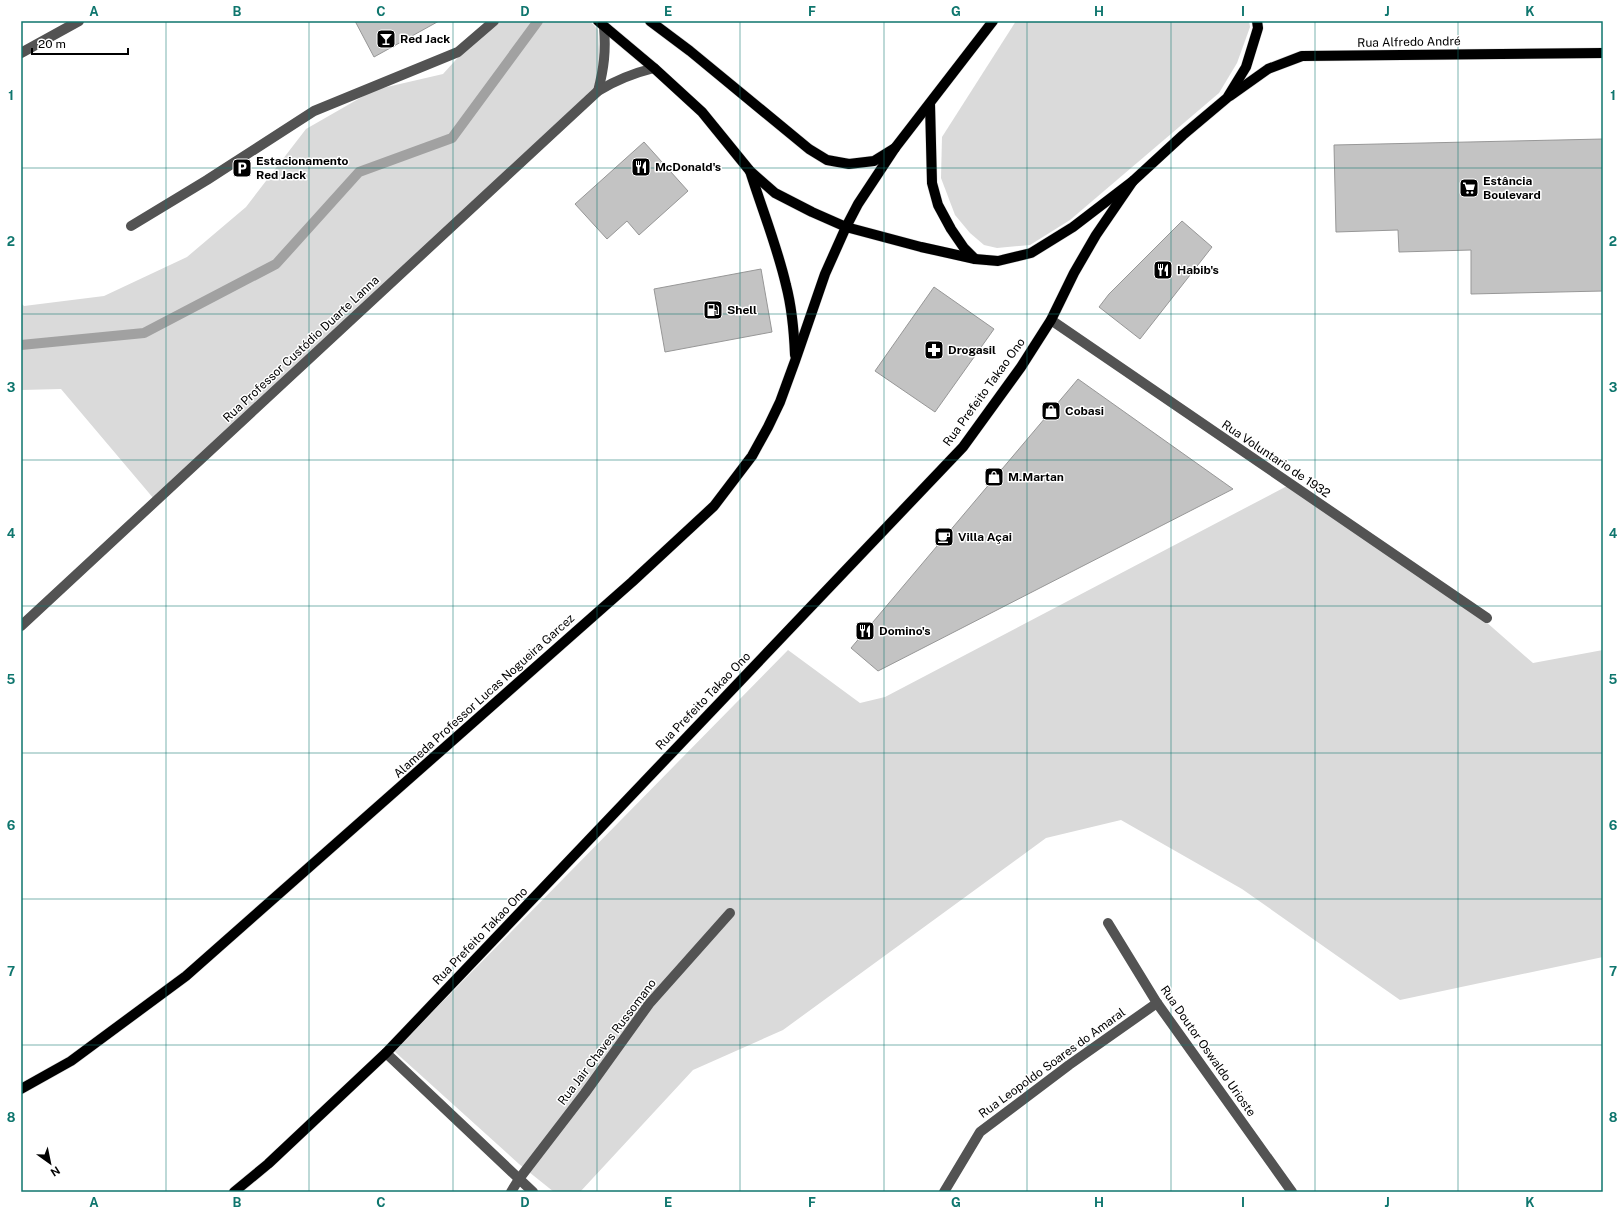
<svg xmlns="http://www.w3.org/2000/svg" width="1624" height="1213" font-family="'Public Sans',sans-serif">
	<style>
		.green { fill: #dadada }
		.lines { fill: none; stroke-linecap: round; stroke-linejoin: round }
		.stream { stroke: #a1a1a1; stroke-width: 10 }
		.building { fill: #c3c3c3; stroke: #979797 }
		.major-casing { stroke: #dbdbdb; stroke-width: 11 }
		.minor { stroke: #535353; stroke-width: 10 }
		.major { stroke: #000; stroke-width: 10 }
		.grid { fill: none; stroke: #0f766e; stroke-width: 1; stroke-opacity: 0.55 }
		.labels { text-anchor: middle; stroke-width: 3; stroke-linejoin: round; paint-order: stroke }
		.poi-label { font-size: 12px; font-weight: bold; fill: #000; stroke: #fff; text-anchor: start }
		.street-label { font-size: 12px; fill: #000; stroke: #fff }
		.neatline { fill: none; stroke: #0f766e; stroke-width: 1.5 }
		.grid-label { font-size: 13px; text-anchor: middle; font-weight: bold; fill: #0f766e }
	</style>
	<rect width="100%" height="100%" fill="#fff"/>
	<g class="green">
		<polygon points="491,21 590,21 598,30 600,70 593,89 154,499 61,389 21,390 21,303 24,306 104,296 187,257 246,207 306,129 374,90 443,74"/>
		<polygon points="1016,21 1249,21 1250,27 1237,63 1219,93 1070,220 1030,245 997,248 984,245 970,233 955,215 941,178 942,137"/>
		<polygon points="1289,485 1485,621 1533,663 1603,650 1603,957 1400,1000 1242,889 1121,820 1046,838 783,1030 693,1070 580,1192 554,1192 519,1164 394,1051 788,650 860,703 885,697"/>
	</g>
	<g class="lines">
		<polyline class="stream" points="21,345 144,333 276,264 359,172 452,138 538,21"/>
	</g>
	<g class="building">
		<polygon points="355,21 439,21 374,57"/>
		<polygon points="1603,139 1603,291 1471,294 1471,250 1399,252 1398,230 1336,232 1334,145"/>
		<polygon points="644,142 688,191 639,235 627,221 607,239 575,204"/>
		<polygon points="1182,221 1212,247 1140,339 1099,307 1109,294"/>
		<polygon points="761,269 772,332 665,352 654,289"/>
		<polygon points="934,287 994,329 935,412 875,371"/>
		<polygon points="1078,379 1233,489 878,671 851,648"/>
	</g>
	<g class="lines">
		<g class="major-casing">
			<g id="major">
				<polyline points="598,21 654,68 702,112 750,171 775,193 812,212 846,227 921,247 975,259 998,261 1031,253 1073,227 1133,181 1183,135 1227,98 1246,67 1258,28 1257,21"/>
				<polyline points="650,21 690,51 809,149 827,160 849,164 874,161 895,148 993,21"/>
				<polyline points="1230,96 1268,69 1302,56 1603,53"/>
				<polyline points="930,104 932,183 938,205 951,229 964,248 975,259"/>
				<path d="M750,171c12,38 27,75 36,114 6,23 8,46 9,70"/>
				<polyline points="21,1089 71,1061 186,976 632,582 714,506 752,456 768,427 780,402 795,361 825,274 846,227 858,204 895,148"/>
				<polyline points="234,1192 268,1164 386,1053 963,447 1021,367 1051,320 1074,273 1096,235 1133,181"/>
			</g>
		</g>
		<g class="minor">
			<polyline points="21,53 79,21"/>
			<path d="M598,91c6,-23 8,-40 6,-64"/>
			<polyline points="131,226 207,180 314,111 458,52 494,21"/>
			<polyline points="1051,320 1487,618"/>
			<path d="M21,626l577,-535c18,-11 36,-18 56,-23"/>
			<polyline points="1108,923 1157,1003 1292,1192"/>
			<polyline points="386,1053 533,1192"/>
			<polyline points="511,1192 519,1179 585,1093 649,1004 730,913"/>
			<polyline points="944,1192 980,1132 1069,1065 1157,1003"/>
		</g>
		<use href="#major" class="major"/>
	</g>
	<path class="grid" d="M166,21v1171M309,21v1171M453,21v1171M597,21v1171M740,21v1171M884,21v1171M1027,21v1171M1171,21v1171M1315,21v1171M1458,21v1171M21,168h1582M21,314h1582M21,460h1582M21,606h1582M21,753h1582M21,899h1582M21,1045h1582"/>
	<defs>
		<g id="bar-square" transform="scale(1)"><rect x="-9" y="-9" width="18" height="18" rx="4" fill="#000" stroke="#fff"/><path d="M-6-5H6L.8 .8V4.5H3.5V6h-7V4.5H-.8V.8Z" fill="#fff"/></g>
		<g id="restaurant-square" transform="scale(1)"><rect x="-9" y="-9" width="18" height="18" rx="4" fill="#000" stroke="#fff"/><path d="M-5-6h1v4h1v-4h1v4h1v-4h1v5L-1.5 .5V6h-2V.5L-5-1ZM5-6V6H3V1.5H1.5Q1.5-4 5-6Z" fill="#fff"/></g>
		<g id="parking-square" transform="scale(1)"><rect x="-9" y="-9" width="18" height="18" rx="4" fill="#000" stroke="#fff"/><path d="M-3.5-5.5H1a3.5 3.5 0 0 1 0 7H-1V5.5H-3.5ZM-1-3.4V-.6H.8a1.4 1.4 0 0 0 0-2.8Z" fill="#fff"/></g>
		<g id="supermarket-square" transform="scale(1)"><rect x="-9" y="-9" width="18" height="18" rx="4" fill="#000" stroke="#fff"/><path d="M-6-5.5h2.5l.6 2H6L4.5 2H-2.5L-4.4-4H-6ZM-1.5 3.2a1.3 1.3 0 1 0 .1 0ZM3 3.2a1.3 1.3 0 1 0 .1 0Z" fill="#fff"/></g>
		<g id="fuel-square" transform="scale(1)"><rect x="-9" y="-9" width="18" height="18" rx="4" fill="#000" stroke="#fff"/><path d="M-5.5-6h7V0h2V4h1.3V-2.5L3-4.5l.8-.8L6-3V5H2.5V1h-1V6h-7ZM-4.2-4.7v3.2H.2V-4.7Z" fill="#fff"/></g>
		<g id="pharmacy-square" transform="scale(1)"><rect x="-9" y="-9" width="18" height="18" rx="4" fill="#000" stroke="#fff"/><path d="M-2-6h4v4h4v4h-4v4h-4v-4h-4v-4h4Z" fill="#fff"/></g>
		<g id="shop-square" transform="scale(1)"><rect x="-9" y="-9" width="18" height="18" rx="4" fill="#000" stroke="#fff"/><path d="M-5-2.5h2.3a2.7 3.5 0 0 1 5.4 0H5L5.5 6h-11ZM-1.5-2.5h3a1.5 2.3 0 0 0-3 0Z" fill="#fff"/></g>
		<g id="cafe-square" transform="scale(1)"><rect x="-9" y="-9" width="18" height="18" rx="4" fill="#000" stroke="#fff"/><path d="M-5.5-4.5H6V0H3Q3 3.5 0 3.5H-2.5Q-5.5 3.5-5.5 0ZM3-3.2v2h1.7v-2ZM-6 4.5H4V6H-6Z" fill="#fff"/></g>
	</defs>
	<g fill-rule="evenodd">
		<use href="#bar-square" x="386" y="39"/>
		<use href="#restaurant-square" x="641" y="167"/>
		<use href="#parking-square" x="242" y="168"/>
		<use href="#supermarket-square" x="1469" y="188"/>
		<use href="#restaurant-square" x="1163" y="270"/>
		<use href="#fuel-square" x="713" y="310"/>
		<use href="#pharmacy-square" x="934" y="350"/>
		<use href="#shop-square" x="1051" y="411"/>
		<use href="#shop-square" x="994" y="477"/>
		<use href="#cafe-square" x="944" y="537"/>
		<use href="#restaurant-square" x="865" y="631"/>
	</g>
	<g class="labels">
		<g class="poi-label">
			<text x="400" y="43">Red Jack</text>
			<text x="256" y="165">Estacionamento<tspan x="256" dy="14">Red Jack</tspan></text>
			<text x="655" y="171">McDonald's</text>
			<text x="1483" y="185">Estância<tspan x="1483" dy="14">Boulevard</tspan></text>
			<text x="1177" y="274">Habib's</text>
			<text x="727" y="314">Shell</text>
			<text x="948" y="354">Drogasil</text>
			<text x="1065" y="415">Cobasi</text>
			<text x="1008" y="481">M.Martan</text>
			<text x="958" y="541">Villa Açai</text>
			<text x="879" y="635">Domino's</text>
		</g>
		<g class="street-label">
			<text transform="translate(1409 42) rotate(-1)" y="4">Rua Alfredo André</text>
			<text transform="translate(301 349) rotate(-43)" y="4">Rua Professor Custódio Duarte Lanna</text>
			<text transform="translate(984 392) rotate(-54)" y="4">Rua Prefeito Takao Ono</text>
			<text transform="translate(1276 459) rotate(34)" y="4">Rua Voluntario de 1932</text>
			<text transform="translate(484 696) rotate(-42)" y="4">Alameda Professor Lucas Nogueira Garcez</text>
			<text transform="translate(703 701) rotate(-46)" y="4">Rua Prefeito Takao Ono</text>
			<text transform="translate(480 936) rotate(-46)" y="4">Rua Prefeito Takao Ono</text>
			<text transform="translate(607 1042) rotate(-53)" y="4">Rua Jair Chaves Russomano</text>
			<text transform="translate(1208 1051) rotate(55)" y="4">Rua Doutor Oswaldo Urioste</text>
			<text transform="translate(1052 1063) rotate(-36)" y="4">Rua Leopoldo Soares do Amaral</text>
		</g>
	</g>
	<rect width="1624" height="1213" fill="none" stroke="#ffffff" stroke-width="44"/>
	<g transform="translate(50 1163) rotate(147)" stroke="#ffffff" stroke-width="3" paint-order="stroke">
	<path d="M0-3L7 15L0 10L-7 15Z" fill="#000000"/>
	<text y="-6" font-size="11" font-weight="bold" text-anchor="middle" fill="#000000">N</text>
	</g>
	<path d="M32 48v6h96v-6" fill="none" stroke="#000000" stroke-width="2"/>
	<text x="38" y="48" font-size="12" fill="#000000" stroke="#ffffff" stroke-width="3" paint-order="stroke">20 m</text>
	<rect x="22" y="22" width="1580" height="1169" class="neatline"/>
	<g class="grid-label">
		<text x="94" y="16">A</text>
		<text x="237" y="16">B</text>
		<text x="381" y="16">C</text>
		<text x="525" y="16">D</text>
		<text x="668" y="16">E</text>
		<text x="812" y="16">F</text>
		<text x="956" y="16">G</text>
		<text x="1099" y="16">H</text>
		<text x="1243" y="16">I</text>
		<text x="1387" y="16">J</text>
		<text x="1530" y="16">K</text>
		<text x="11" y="100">1</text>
		<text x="1613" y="100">1</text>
		<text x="11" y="246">2</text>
		<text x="1613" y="246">2</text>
		<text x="11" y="392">3</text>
		<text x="1613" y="392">3</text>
		<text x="11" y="538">4</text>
		<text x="1613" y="538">4</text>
		<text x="11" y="684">5</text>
		<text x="1613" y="684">5</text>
		<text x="11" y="830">6</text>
		<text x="1613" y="830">6</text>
		<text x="11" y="976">7</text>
		<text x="1613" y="976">7</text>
		<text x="11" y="1122">8</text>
		<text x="1613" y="1122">8</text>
		<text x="94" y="1207">A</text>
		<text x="237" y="1207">B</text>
		<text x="381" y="1207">C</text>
		<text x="525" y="1207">D</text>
		<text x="668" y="1207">E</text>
		<text x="812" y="1207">F</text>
		<text x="956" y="1207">G</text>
		<text x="1099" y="1207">H</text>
		<text x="1243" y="1207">I</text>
		<text x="1387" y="1207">J</text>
		<text x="1530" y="1207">K</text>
	</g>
</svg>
